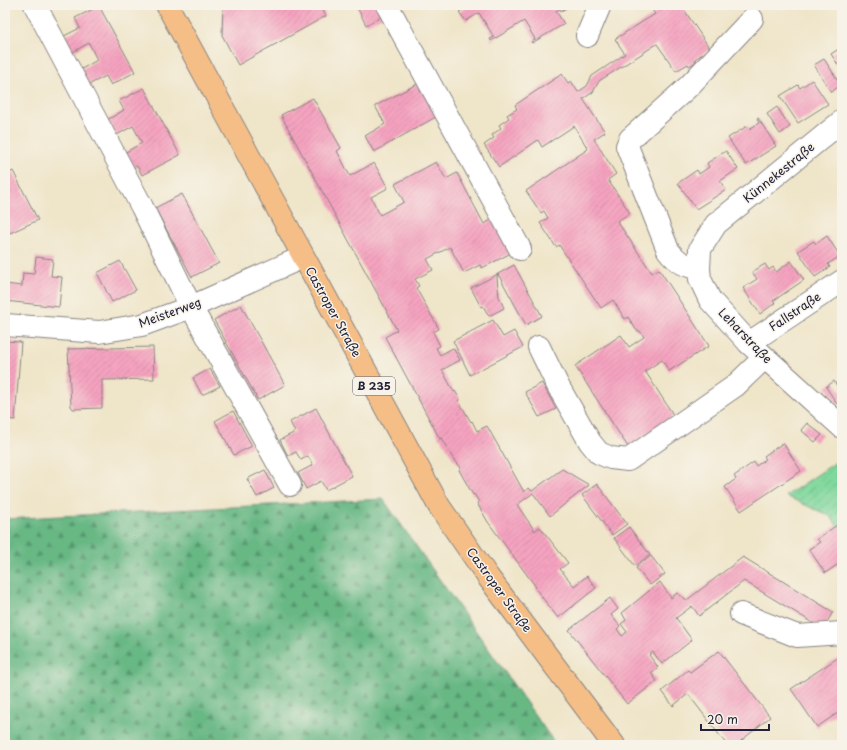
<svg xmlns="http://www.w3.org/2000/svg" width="847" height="750" font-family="'Playpen Sans',sans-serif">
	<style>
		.forest { fill: url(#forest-firs); stroke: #456d60 }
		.garden { fill: url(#garden-furrows); stroke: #517d6c }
		.building { fill: url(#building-hatch) }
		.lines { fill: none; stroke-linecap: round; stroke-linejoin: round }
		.minor-casing { stroke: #888482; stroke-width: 24 }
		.major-casing { stroke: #888482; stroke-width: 24 }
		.minor { stroke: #fff; stroke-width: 22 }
		.major { stroke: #f5be86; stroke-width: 22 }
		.labels { text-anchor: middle; stroke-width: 3; stroke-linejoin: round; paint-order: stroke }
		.shield { fill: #f7f3e8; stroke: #62616f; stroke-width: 1 }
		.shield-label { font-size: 11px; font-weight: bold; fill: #22223b }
		.street-label { font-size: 12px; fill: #22223b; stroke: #f7f3e8 }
	</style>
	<defs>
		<pattern id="forest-firs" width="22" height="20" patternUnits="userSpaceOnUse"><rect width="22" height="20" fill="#68b884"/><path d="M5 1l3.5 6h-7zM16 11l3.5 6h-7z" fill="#55956d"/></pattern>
		<pattern id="garden-furrows" width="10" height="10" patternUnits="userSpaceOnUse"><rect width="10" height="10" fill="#80d89d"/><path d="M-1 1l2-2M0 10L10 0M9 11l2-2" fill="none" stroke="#6eb988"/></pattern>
		<pattern id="building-hatch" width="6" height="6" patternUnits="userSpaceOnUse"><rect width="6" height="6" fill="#f5a3bf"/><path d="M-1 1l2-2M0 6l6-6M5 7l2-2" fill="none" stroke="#d28ca5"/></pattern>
	</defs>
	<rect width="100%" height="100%" fill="#f7f3e8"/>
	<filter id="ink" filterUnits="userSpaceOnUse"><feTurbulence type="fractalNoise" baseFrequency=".025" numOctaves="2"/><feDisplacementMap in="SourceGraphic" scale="8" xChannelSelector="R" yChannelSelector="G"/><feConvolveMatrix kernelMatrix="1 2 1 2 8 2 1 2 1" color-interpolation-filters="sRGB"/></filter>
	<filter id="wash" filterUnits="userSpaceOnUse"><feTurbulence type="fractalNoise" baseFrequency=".012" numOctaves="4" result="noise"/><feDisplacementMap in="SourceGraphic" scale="16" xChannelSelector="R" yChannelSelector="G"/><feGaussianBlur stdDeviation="0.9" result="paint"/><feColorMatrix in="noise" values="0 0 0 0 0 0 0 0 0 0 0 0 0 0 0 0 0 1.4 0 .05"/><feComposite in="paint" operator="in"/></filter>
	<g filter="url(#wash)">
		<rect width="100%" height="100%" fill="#efe5c9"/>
		<polygon class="forest" points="383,499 556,745 5,745 5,519"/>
		<polygon class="garden" points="842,458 842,527 839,528 830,516 786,496"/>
		<g id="blocks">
			<g class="building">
				<polygon points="223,5 320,5 326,16 238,65 222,35"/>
				<polygon points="356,5 382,5 387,14 366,25"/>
				<polygon points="464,5 571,5 561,11 560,9 556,11 564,24 532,43 531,42 535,39 524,21 491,41 490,39 494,37 479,13 466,21 459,12 466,8"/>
				<polygon points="649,5 681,5 710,49 695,59 696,62 689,66 688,64 676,71 657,44 599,81 593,92 583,99 605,132 594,139 616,174 608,180 630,213 617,221 652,273 659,269 709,346 669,371 662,360 645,371 674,416 628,447 575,366 621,335 629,347 644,337 640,331 637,331 628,317 625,319 613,300 601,308 559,245 556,247 540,223 548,218 544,211 541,213 526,191 588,149 574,126 542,147 538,140 499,167 484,145 494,138 492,135 501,128 499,125 509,118 507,115 517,109 515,105 562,74 568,83 571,81 578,92 587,86 592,76 625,54 615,39 655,14"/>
				<polygon points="99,6 135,72 111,85 106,76 88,85 80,70 97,60 89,43 71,53 62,37 80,28 75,18"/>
				<polygon points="842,47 842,71 831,54"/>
				<polygon points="824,59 841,85 831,92 814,65"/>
				<polygon points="812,80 828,104 798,123 780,96 798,85 800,88"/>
				<polygon points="423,81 441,114 374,152 365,136 385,124 375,106"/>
				<polygon points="144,88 180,155 142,175 137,166 133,168 124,153 142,143 133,126 115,136 107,120 124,110 119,101"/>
				<polygon points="313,98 341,148 337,151 350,176 374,163 388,188 371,197 380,215 404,202 395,184 436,162 446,179 457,173 484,224 497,217 515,251 482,268 480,265 464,273 450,247 427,259 433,270 415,279 419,286 416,288 439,329 433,332 440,346 436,348 440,355 453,348 460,360 442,370 454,392 455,391 460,399 458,400 471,422 472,421 477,431 487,426 524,492 529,488 532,491 562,469 589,485 550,516 533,493 517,505 535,531 540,527 568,563 560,569 574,586 587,576 596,588 558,618 535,588 536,587 488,522 477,503 479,502 474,494 473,495 459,470 461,468 455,460 454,460 441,438 440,439 385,337 397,330 281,115"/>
				<polygon points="777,107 790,127 780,134 767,114"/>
				<polygon points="758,118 776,146 746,165 728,138 747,126 749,129 759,123 757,119"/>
				<polygon points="726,151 738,169 720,181 726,190 696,209 678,183 697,170 699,174 709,167 707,163"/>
				<polygon points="13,171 38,220 10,233 5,223 5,175"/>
				<polygon points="182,194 219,263 192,277 155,208"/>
				<polygon points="827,236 840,256 828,264 830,267 815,277 798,251 814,241 816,244"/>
				<polygon points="36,257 53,259 51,276 62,277 59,307 5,301 5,284 22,286 23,273 34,274"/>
				<polygon points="120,261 136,290 112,302 97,273"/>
				<polygon points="791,261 804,280 773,301 775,303 760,314 743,288 757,279 752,272 765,264 769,270 773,267 776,272"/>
				<polygon points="514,265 542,316 526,325 498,274"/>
				<polygon points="498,274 497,278 499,297 504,308 489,316 483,306 481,307 471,288"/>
				<polygon points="241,305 285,385 258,400 214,320"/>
				<polygon points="493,320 503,337 514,331 523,347 470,375 453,341"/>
				<polygon points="5,341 21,342 15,420 5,419"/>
				<polygon points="153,347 154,379 102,380 102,408 73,409 71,406 68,349"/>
				<polygon points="210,369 220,386 202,395 193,378"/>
				<polygon points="834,381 842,393 842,400 837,404 826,387"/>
				<polygon points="542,383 556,409 539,417 525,392"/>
				<polygon points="316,408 352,476 326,490 321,481 306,489 298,473 313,465 308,456 301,460 296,452 288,456 280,440 295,432 290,422"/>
				<polygon points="233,411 252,446 234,455 215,421"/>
				<polygon points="807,423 822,435 815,442 801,430"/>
				<polygon points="783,443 801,471 741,511 725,487 736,479 734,476 754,462 756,466 766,459 764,456"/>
				<polygon points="265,470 274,488 257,497 247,479"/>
				<polygon points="597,484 627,524 612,535 582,495"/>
				<polygon points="837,525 839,528 842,527 842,562 825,573 809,549 820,542 817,539"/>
				<polygon points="629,527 650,555 635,566 614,538"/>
				<polygon points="651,556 665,574 650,585 636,568"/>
				<polygon points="743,557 833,612 823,629 744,581 699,616 692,606 676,618 692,640 662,664 653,652 649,655 658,667 651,673 657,681 627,704 569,630 610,598 618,609 611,615 620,626 617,629 622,636 627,632 621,624 626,620 622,613 660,582 671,598 677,593 687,600"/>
				<polygon points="719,651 770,717 736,745 727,745 688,694 673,706 662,691 688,670 690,672"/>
				<polygon points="842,655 842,710 817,727 791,689"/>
			</g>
		</g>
	</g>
	<g filter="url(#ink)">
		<use href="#blocks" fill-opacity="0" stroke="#888482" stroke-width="1"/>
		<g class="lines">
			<g class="minor-casing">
				<g id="minor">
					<polyline points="35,5 142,207 191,307 290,485"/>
					<polyline points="387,5 520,249"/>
					<polyline points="587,36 600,5"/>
					<polyline points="842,121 716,224 700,249 699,269 700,279 710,300 749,343 842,427"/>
					<path d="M699,269c-15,-4 -21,-6 -31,-19l-41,-104 3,-7 59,-53 63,-67"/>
					<polyline points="5,325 99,332 142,325 191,307 303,257"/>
					<polyline points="749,343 842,281"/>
					<polyline points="539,347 558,386 590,442 599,453 611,458 628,460 735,386 764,358"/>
					<polyline points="741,614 797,636 842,633"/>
				</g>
			</g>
			<g class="major-casing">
				<polyline id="major" points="167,5 439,506 488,577 614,745"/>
			</g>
			<use href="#minor" class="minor"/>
			<use href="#major" class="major"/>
		</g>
	</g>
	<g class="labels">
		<rect class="shield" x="353" y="377" width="42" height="18" rx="3"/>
		<g class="shield-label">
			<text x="374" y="390">B 235</text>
		</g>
		<g class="street-label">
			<text transform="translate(779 173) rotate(-39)" y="4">Künnekestraße</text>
			<text transform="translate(333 312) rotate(61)" y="4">Castroper Straße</text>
			<text transform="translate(795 312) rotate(-34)" y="4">Fallstraße</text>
			<text transform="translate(170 313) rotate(-20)" y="4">Meisterweg</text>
			<text transform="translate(745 336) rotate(46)" y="4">Leharstraße</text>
			<text transform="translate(499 590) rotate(54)" y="4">Castroper Straße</text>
		</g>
	</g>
	<rect width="847" height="750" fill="none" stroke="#f7f3e8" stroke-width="20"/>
	<path d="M701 724v6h68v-6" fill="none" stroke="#22223b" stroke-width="2"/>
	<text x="707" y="724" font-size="12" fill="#22223b" stroke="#f7f3e8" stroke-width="3" paint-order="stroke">20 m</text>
</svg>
